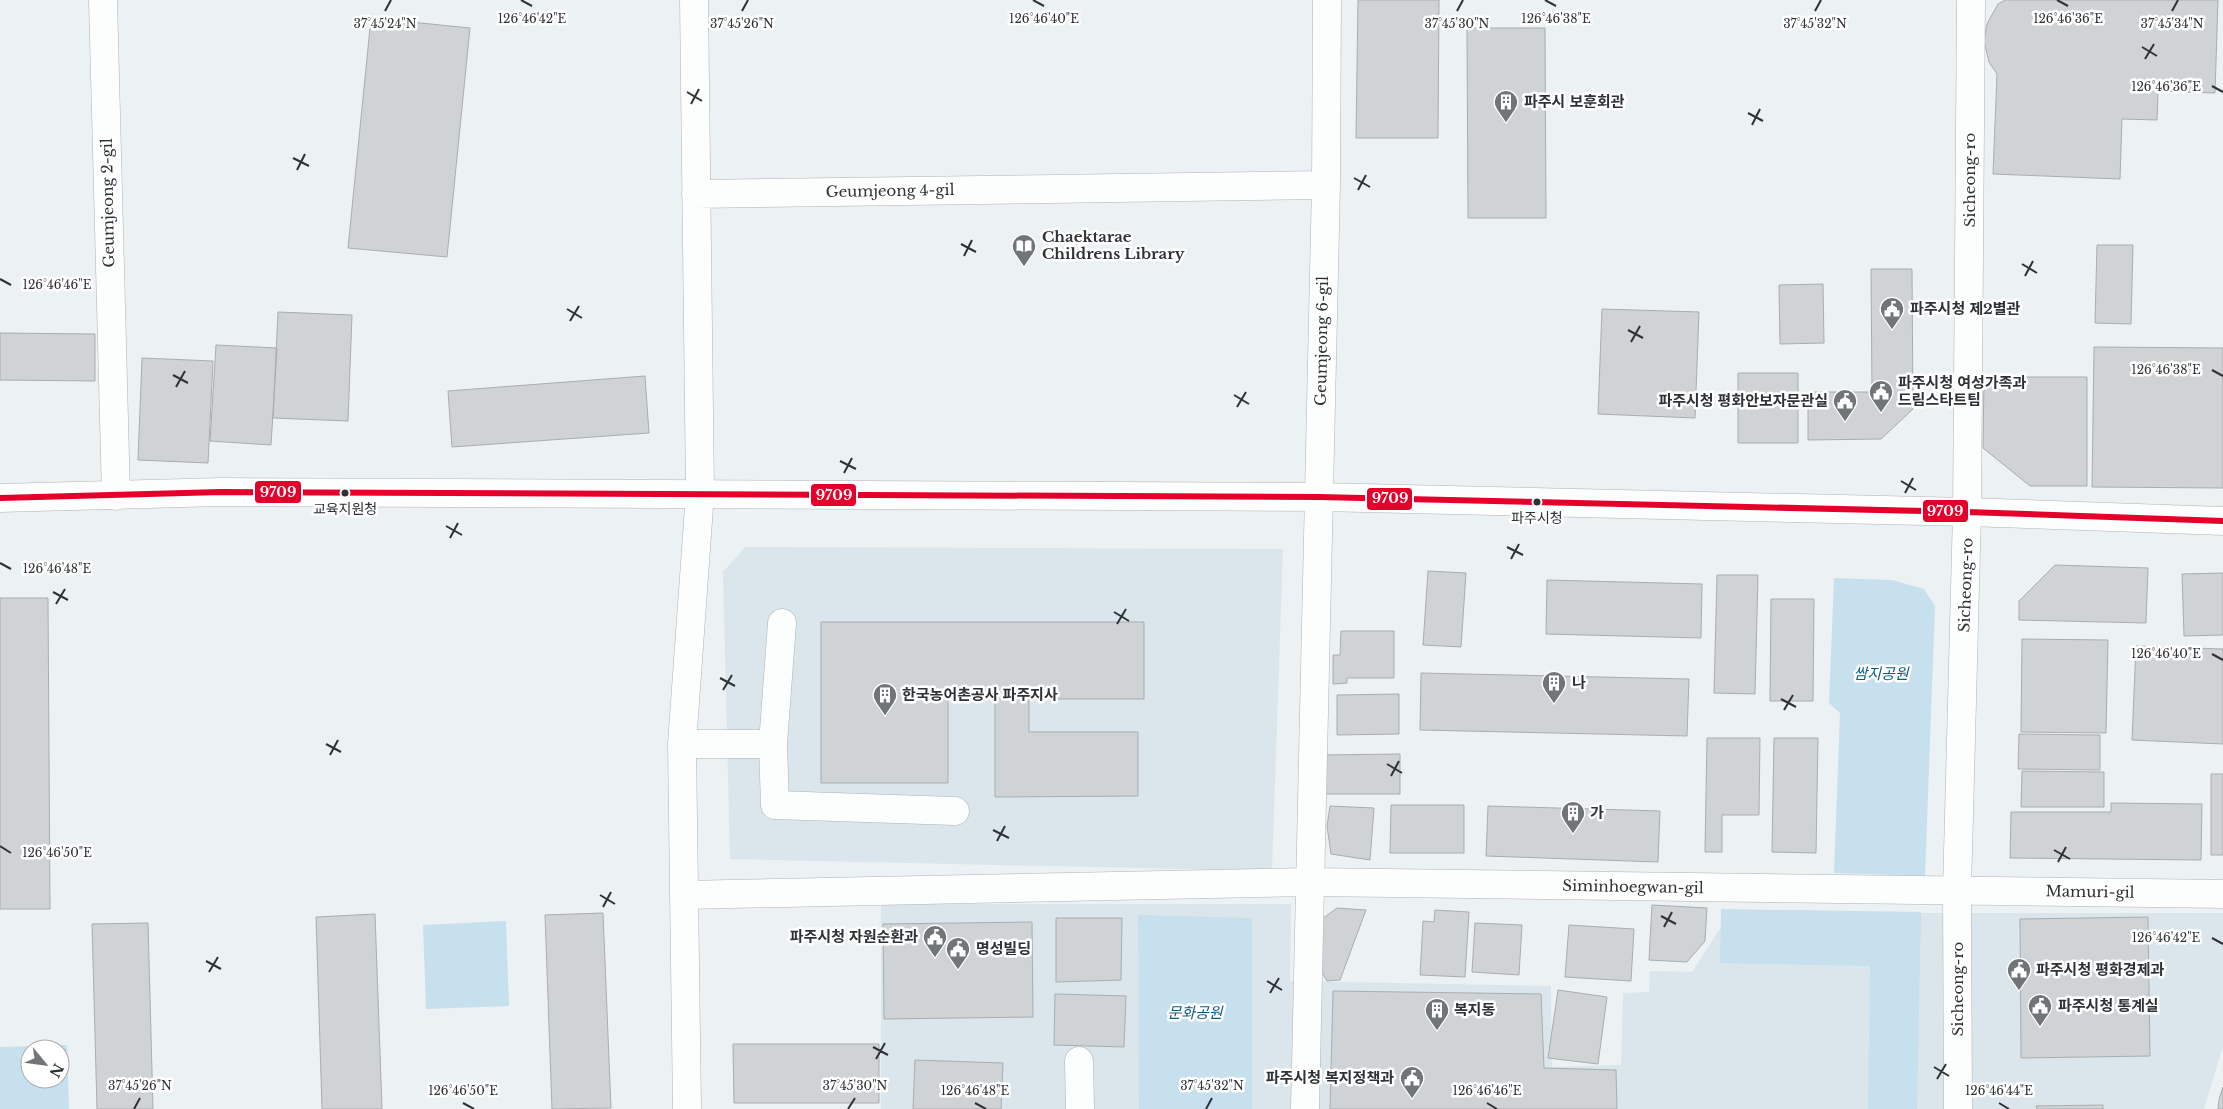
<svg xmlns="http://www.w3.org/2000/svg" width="2223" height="1109" font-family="'Libre Baskerville','Noto Sans KR',serif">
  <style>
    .built { fill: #dae6eb }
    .green { fill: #c7e0ed; fill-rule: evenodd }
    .building { fill: #cfd3d5; stroke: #a9adaf }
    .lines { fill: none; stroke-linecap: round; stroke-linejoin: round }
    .minor-casing { stroke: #afb3b5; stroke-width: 29 }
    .tertiary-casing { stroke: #afb3b5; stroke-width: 29 }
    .secondary-casing { stroke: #afb3b5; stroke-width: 29 }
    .minor { stroke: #fcfdfd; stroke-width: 28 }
    .tertiary { stroke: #fcfdfd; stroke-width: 28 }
    .secondary { stroke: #fcfdfd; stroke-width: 28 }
    .bus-1-casing { stroke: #fff; stroke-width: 10 }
    .bus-1 { stroke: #e4002b; stroke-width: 6 }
    .ticks { fill: none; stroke: #2e3234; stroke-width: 2 }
    .bus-dot { fill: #2e3234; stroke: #fff; stroke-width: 2 }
    .labels { text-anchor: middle; stroke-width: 5; stroke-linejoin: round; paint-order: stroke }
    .bus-label { font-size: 14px; fill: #2e3234; stroke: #fff }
    .poi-label { font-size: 15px; font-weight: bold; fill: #2e3234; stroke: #fff; text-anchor: start }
    .street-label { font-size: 15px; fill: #2e3234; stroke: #fff }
    .park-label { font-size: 15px; font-style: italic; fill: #0a5c7b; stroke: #fff }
    .ticks-label { font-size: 12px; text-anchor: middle; fill: #2e3234; stroke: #fff; stroke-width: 5; stroke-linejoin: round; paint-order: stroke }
    .line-badge { stroke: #fff; stroke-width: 2 }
    .badge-label { font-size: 14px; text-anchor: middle; font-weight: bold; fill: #fff }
  </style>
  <rect width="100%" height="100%" fill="#ecf1f4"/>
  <path class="built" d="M745,547l538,2 -11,322 -542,-12 -7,-287z
    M881,904h410l-1,77 261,5 1,81 69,-2 2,-72 26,-1 1,-21 42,1 38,-59h493v133l-19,63h-1323z"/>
  <path class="green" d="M1834,578l58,2 32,9 11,17 -10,270 -91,-3 6,-160 -11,-10z
    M1721,909l200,3 -4,197h-49l2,-143 -150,-3z
    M1138,915l114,3v191h-113z
    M506,921l3,85 -83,3 -3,-84z
    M67,1045l2,64h-69v-62zM30,1049h30v30h-30z"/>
  <path class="building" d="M1358,0h81l-1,138h-82z
    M2005,0h213l-3,93 -57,-2 -1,29 -35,-1 -2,60 -127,-5 4,-100 -8,-12 -5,-21 3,-17 11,-20z
    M371,18l99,10 -23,229 -99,-9z
    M1467,28h78l1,190h-78z
    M2097,245h36l-2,79 -36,-1z
    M1871,269h41l1,140 -32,30 -73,1v-48h64z
    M1823,284l1,59 -44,1 -1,-59z
    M1602,309l97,3 -4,106 -97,-4z
    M278,312l74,3 -4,106 -75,-3z
    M0,333l95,1v47l-95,-1z
    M216,345l61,3 -6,97 -61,-4z
    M2094,347l129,1v140l-131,-1z
    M142,358l71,3 -5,102 -70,-3z
    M1738,373h60v70h-60z
    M645,376l4,57 -197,14 -4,-56z
    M1984,377h103v109h-57l-47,-38z
    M2055,565l93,3 -2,55 -127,-3v-19z
    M1428,571l38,2 -5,74 -38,-2z
    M2223,573v62l-39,1 -2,-62z
    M1717,575h41l-3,119 -41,-1z
    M1547,580l155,4 -1,54 -155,-4z
    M0,598h48l2,311h-50z
    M1771,599h43l-1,102h-43z
    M821,622h323v77h-115v33h109v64l-143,1v-108h-47v94h-127z
    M1341,631h53v47h-47v5l-14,1v-29h7z
    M2022,639l86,1 -2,93 -85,-1z
    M2136,646l87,3v95l-91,-4z
    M1421,673l268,6 -2,57 -267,-6z
    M1399,694v40l-62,1v-40z
    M2019,734l81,1v35l-82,-1z
    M1707,738h53l-1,77h-37v37h-17z
    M1774,738h44l-2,115 -44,-1z
    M1400,754v40h-77v-39z
    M2022,771l82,1v35h-83z
    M2211,774h12v81h-12z
    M2111,803l91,1 -1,56 -191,-2 1,-46h100z
    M1391,805h73v48h-74z
    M1330,806l44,2 -4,52 -39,-6 -4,-28z
    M1488,806l172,5 -2,51 -172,-6z
    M1652,905l55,3 -2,33 -18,21 -38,-2z
    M1337,908l29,2 -26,70 -13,1 -12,-21 -1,-35z
    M1435,910l34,2 -4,65 -45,-2 3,-54 11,1z
    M603,913l8,195 -59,1 -7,-194z
    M375,914l7,195h-60l-6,-192z
    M2148,917l2,139 -129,2 -1,-139z
    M1056,918h66l-1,62 -65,2z
    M1032,922l1,95 -149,2 -1,-95z
    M148,923l5,186h-56l-5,-185z
    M1475,923l47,2 -3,50 -47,-3z
    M1569,925l65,4 -3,52 -66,-4z
    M1558,990l49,7 -9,67 -50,-6z
    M1333,991l208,3 3,74 72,2 1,39h-287z
    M1055,994l71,2 -2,51 -70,-2z
    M733,1044h146v59h-145z
    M915,1060l88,3 -2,46h-88z
    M2223,1087v22h-5l1,-10z
    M2103,1105v4h-66l-1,-3z"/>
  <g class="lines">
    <g class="minor-casing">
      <path id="minor" d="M103,0l13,496
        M696,194l630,-9
        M682,744h91l9,-121
        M773,744l2,61 180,6
        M684,895l625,-13 914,12
        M1079,1061l1,48
        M687,1109l-5,-365 18,-251 -6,-493
        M1305,1109l21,-924 1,-185"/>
    </g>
    <g class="tertiary-casing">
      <path id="tertiary" d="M1958,1109l-1,-218 10,-379 4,-512"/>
    </g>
    <g class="secondary-casing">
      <path id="secondary" d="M0,498l221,-6 1098,5 648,15 256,9"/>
    </g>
    <use href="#minor" class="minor"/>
    <use href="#tertiary" class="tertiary"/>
    <use href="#secondary" class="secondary"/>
    <g class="bus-1-casing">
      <path id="bus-1" d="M0,498l221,-6 1098,5 648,15 256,9"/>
    </g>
    <use href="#bus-1" class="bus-1"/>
  </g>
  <path class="ticks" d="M521,0l11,6M1033,0l11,6M1545,0l11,6M2057,0l11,6M385,11l6,-11M742,11l6,-11M1457,11l6,-11M1815,11l6,-11M2172,11l6,-11M2142,47l15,9M2145,59l9,-15M2212,86l11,6M687,92l15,9M691,104l8,-15M1748,113l15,8M1752,125l8,-16M293,158l16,8M297,170l8,-16M1354,178l16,9M1358,190l8,-15M961,244l15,8M964,256l8,-16M2022,264l15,9M2025,276l8,-15M0,279l11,6M567,309l15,9M570,321l9,-15M1628,330l15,8M1631,342l9,-16M2212,370l11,6M173,375l15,8M176,387l9,-16M1234,395l15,9M1237,407l9,-15M840,461l16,8M844,473l8,-15M1901,481l15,9M1905,493l8,-15M446,526l16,9M450,538l8,-15M1507,547l16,8M1511,559l8,-15M0,563l11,6M53,592l15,8M56,604l9,-15M1114,612l15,9M1117,624l9,-15M2212,654l11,6M720,678l15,8M723,690l9,-15M1781,699l15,8M1784,710l9,-15M326,744l15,8M330,755l8,-15M1387,764l15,9M1391,776l8,-15M993,830l16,8M997,841l8,-15M0,846l11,7M2054,850l16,9M2058,862l8,-15M600,895l15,9M603,907l8,-15M1661,916l15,8M1664,927l8,-15M2212,938l11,6M206,961l15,8M209,972l9,-15M1267,981l15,9M1270,993l9,-15M873,1047l15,8M876,1059l9,-16M1934,1067l15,9M1937,1079l9,-15M463,1103l11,6M975,1103l11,6M1487,1103l10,6M1999,1103l10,6M134,1109l6,-11M848,1109l7,-11M1206,1109l6,-11"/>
  <defs>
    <g id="building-pin" transform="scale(1.25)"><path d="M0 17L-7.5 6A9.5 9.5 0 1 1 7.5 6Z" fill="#707577" stroke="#fff"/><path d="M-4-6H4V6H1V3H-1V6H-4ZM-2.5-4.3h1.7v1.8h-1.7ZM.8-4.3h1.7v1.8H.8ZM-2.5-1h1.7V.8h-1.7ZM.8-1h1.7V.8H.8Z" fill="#fff"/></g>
    <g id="library-pin" transform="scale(1.25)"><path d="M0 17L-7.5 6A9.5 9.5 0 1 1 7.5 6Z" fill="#707577" stroke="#fff"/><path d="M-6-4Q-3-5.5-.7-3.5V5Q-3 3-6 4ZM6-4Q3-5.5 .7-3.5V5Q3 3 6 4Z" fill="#fff"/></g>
    <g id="civic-pin" transform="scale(1.25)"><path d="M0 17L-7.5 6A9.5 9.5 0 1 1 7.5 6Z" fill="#707577" stroke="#fff"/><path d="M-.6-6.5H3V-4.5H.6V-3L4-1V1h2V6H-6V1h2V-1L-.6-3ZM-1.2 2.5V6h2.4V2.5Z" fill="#fff"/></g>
  </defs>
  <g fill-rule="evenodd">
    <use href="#building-pin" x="1506" y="102"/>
    <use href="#library-pin" x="1024" y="246"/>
    <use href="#civic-pin" x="1892" y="309"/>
    <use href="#civic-pin" x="1881" y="392"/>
    <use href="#civic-pin" x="1845" y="401"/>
    <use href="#building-pin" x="1554" y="683"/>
    <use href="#building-pin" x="885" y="695"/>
    <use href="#building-pin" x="1573" y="813"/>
    <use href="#civic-pin" x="935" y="937"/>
    <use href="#civic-pin" x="958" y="949"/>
    <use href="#civic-pin" x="2019" y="970"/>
    <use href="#civic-pin" x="2040" y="1006"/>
    <use href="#building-pin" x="1437" y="1010"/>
    <use href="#civic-pin" x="1412" y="1078"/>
  </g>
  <g class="bus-dot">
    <circle cx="345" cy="493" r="4.5"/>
    <circle cx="1537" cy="502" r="4.5"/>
  </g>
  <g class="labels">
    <g class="bus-label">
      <text x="345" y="514">교육지원청</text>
      <text x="1537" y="523">파주시청</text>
    </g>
    <g class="poi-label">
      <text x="1524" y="107">파주시 보훈회관</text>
      <text x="1042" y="242">Chaektarae<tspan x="1042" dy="17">Childrens Library</tspan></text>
      <text x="1910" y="314">파주시청 제2별관</text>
      <text x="1898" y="388">파주시청 여성가족과<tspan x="1898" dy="17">드림스타트팀</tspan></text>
      <text x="1828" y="406" text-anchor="end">파주시청 평화안보자문관실</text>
      <text x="1572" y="688">나</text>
      <text x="902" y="700">한국농어촌공사 파주지사</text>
      <text x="1590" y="818">가</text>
      <text x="918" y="942" text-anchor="end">파주시청 자원순환과</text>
      <text x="976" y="954">명성빌딩</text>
      <text x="2036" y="975">파주시청 평화경제과</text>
      <text x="2058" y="1011">파주시청 통계실</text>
      <text x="1454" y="1015">복지동</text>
      <text x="1394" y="1083" text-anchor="end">파주시청 복지정책과</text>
    </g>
    <g class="street-label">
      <text transform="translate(1970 180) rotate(-90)" y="5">Sicheong-ro</text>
      <text transform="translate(890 191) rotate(-1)" y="5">Geumjeong 4-gil</text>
      <text transform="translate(108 203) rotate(-91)" y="5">Geumjeong 2-gil</text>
      <text transform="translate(1322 341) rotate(-89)" y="5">Geumjeong 6-gil</text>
      <text transform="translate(1966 585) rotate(-88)" y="5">Sicheong-ro</text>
      <text transform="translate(1633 887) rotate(1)" y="5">Siminhoegwan-gil</text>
      <text transform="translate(2090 892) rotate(1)" y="5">Mamuri-gil</text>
      <text transform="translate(1958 989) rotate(-90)" y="5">Sicheong-ro</text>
    </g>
    <g class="park-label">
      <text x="1881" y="679">쌈지공원</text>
      <text x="1195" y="1018">문화공원</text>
    </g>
  </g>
  <g class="ticks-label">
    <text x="532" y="23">126°46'42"E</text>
    <text x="1044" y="23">126°46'40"E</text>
    <text x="1556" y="23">126°46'38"E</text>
    <text x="2068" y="23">126°46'36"E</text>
    <text x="385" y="28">37°45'24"N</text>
    <text x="742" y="28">37°45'26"N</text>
    <text x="1457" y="28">37°45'30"N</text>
    <text x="1815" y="28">37°45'32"N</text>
    <text x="2172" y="28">37°45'34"N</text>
    <text x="2166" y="91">126°46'36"E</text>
    <text x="57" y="289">126°46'46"E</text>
    <text x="2166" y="374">126°46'38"E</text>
    <text x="57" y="573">126°46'48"E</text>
    <text x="2166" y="658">126°46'40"E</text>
    <text x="57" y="857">126°46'50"E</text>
    <text x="2166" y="942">126°46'42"E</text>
    <text x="140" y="1090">37°45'26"N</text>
    <text x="855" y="1090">37°45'30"N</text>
    <text x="1212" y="1090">37°45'32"N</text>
    <text x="463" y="1095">126°46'50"E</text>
    <text x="975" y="1095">126°46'48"E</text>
    <text x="1487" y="1095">126°46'46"E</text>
    <text x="1999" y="1095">126°46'44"E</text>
  </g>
  <g class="line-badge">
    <rect x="254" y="480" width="48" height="24" rx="5" fill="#e4002b"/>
    <rect x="810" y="483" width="47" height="24" rx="5" fill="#e4002b"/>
    <rect x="1366" y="487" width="47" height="24" rx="5" fill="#e4002b"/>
    <rect x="1922" y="499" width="47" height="24" rx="5" fill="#e4002b"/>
  </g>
  <g class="badge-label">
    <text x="278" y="497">9709</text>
    <text x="834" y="500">9709</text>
    <text x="1390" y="503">9709</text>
    <text x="1945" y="516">9709</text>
  </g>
  <g transform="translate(45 1064) rotate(119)"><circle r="24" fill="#ffffff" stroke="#abadae"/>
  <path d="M0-4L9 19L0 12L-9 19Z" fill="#707577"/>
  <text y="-8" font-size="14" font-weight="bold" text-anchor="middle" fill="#2e3234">N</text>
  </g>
</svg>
